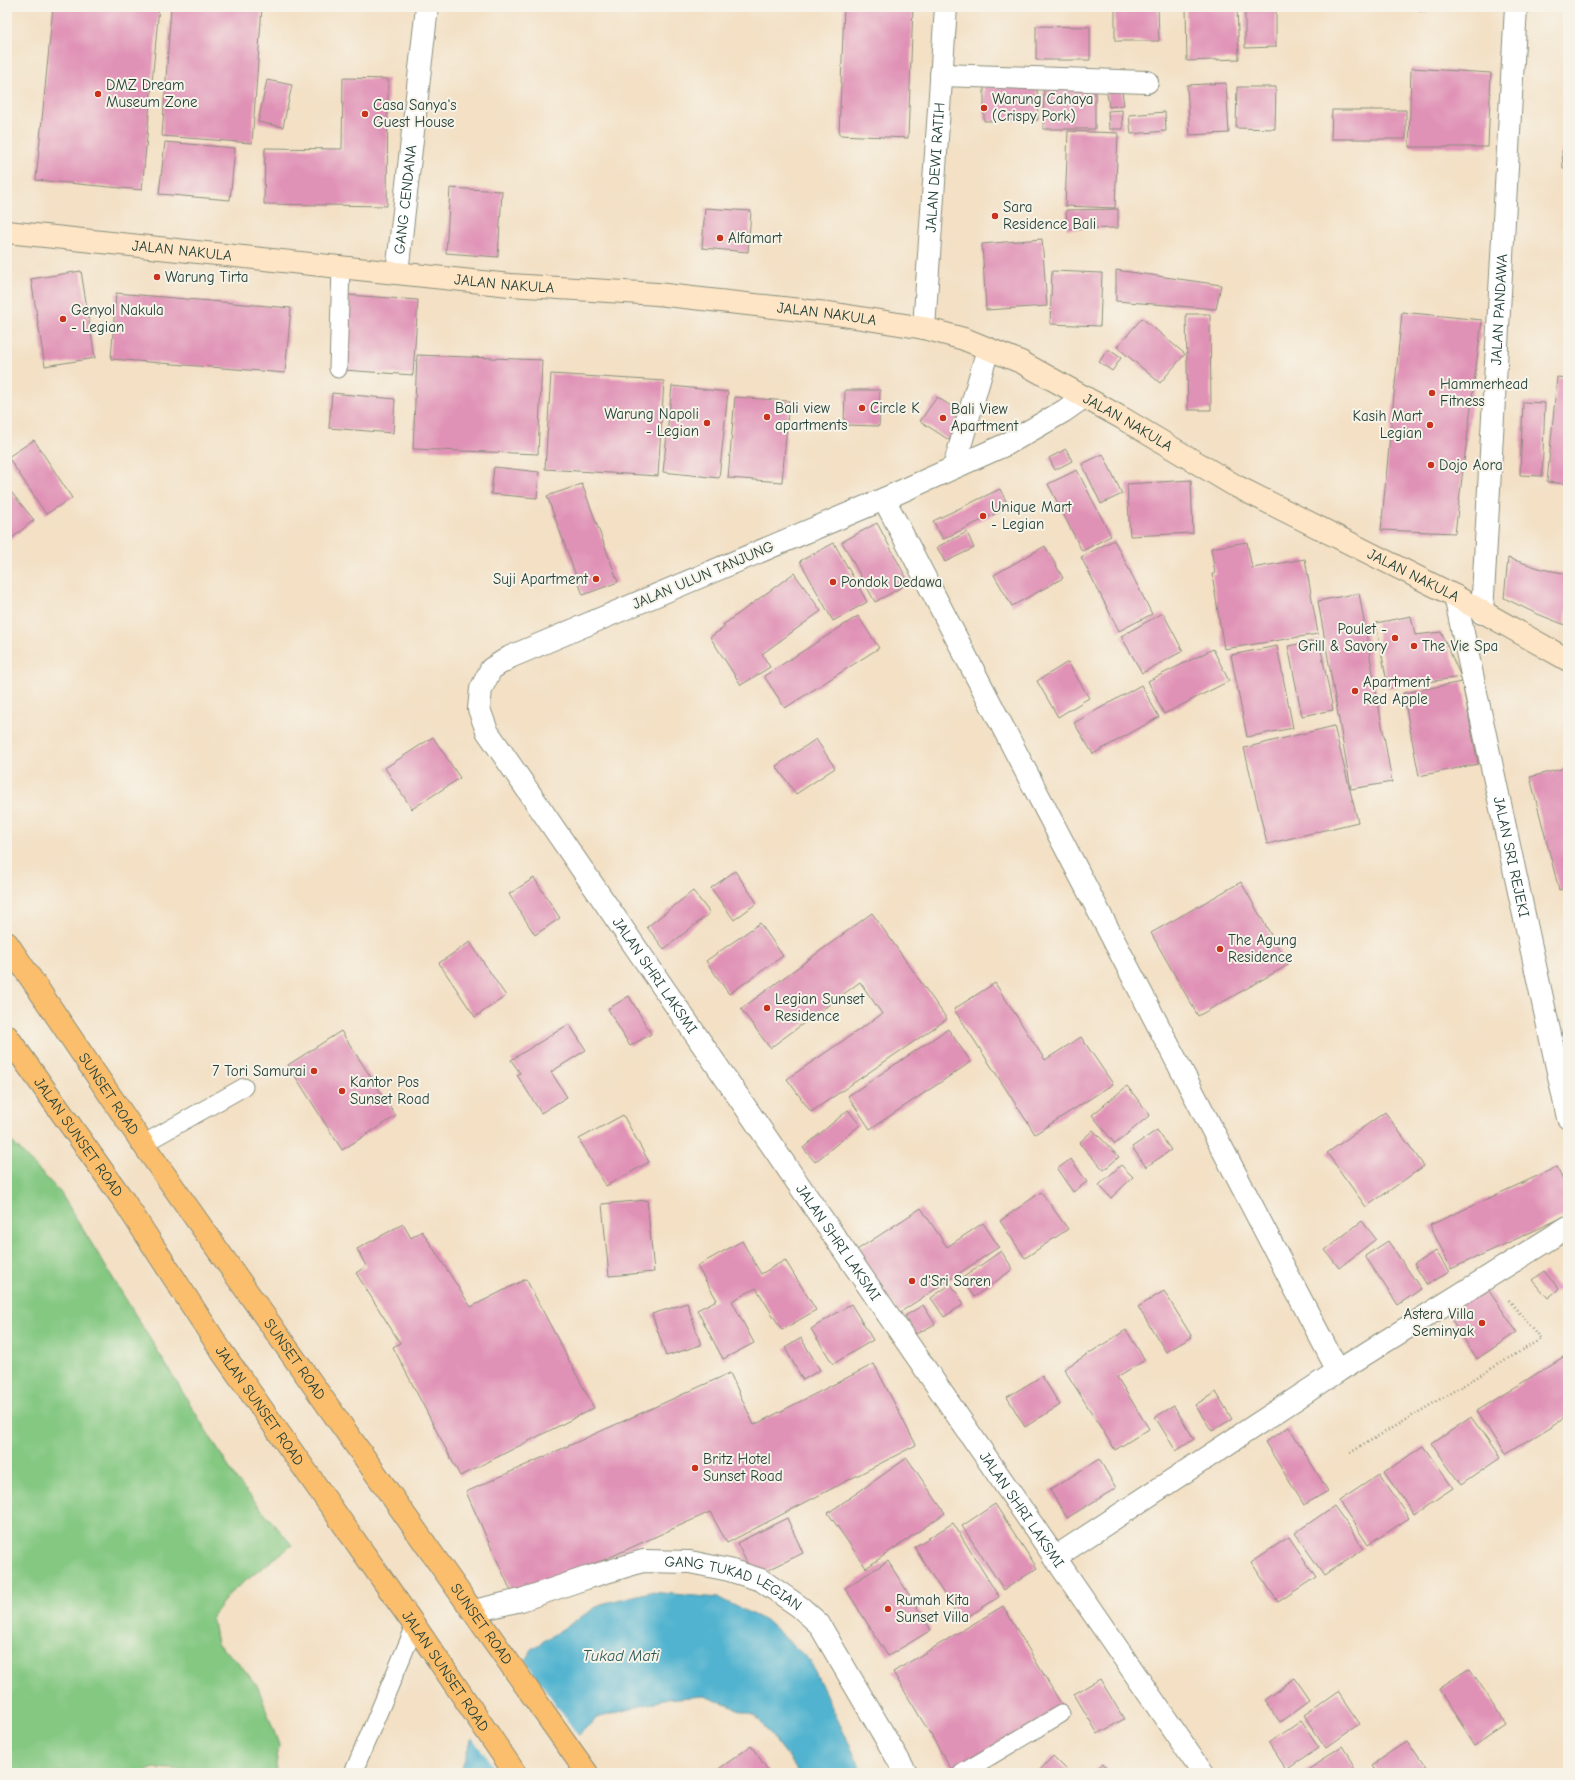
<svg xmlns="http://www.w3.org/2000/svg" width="1575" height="1780" font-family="'Comic Neue',sans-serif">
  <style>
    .green { fill: #84c882; stroke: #52825b }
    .water { fill: #51b3cf; stroke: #387882 }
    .pier { fill: #f3e0c5 }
    .building { fill: #e092b6 }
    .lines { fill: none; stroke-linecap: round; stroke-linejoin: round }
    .lane-casing { stroke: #898e7c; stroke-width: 19 }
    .street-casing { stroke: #898e7c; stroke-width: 24 }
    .secondary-casing { stroke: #898e7c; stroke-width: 24 }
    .highway-casing { stroke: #898e7c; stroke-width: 24 }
    .path { stroke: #898e7c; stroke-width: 2.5; stroke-dasharray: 1 3; stroke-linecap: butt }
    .lane { stroke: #fff; stroke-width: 17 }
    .street { stroke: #fff; stroke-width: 22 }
    .secondary { stroke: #fde5c5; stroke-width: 22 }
    .highway { stroke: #fabe6d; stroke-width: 22 }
    .poi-dot { fill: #c8321e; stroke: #f7f3e8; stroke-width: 1.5 }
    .labels { text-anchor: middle; stroke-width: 4; stroke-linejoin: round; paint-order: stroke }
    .poi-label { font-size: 15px; fill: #1f3d34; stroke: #f7f3e8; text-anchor: start }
    .street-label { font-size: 15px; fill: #1f3d34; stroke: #f7f3e8 }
    .water-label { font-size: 16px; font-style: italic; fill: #2c5a5b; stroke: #f7f3e8 }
  </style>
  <rect width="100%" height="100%" fill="#f7f3e8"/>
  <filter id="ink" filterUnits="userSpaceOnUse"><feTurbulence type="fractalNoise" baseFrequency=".025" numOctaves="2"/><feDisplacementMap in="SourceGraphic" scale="8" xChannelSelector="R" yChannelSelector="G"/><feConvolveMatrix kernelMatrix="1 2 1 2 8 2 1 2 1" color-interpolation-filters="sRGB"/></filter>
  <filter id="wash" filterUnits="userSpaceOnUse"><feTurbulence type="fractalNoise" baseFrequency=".012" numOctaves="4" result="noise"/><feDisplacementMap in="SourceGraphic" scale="16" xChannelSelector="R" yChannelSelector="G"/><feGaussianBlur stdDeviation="0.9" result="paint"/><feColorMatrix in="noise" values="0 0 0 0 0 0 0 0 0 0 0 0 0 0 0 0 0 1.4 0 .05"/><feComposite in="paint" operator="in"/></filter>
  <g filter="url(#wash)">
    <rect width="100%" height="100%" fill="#f3e0c5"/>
    <path class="green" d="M7,1140l5,2 48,50 176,287 56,66 -62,48 -18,23 5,28 22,19 19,24 21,58 -4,28h-90l-3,-3 -27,-2 -14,5h-134z"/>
    <path class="water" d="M650,1592l69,6 49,24 42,39 53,112h-63l-44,-57 -52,-20 -37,3 -70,19 -61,55h-76l11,-33 62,-92 68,-44z"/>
    <path class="pier" d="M523,1658l56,79 -40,36h-41l-27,-37z"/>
    <g id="blocks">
      <path class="building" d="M53,7h106l-17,183 -106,-10z
        M171,7h91l-10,136 -90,-7z
        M844,7h69l-5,131 -69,-3z
        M1115,7h43l1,34h-44z
        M1186,7h51l2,52 -52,2z
        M1418,7h32v4h-32z
        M1276,9v38l-31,1v-38z
        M1036,26l54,1v33h-54z
        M1411,68l80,5 -3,74h-79z
        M343,78l45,1 -1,127 -123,-2 1,-56 77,1z
        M267,80l25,5 -9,42 -25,-5z
        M1226,83l3,50 -39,2 -3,-50z
        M1044,84h51v45h-52z
        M1121,84l3,21 -15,2 -3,-21z
        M984,85h53l1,35 -54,1z
        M1237,87h39l-1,42 -39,-1z
        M1122,110l1,19h-14l-1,-18z
        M1332,110h74v29h-75z
        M1165,112l1,19 -35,3 -2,-19z
        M1068,131l50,2 -3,75 -50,-2z
        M165,142l70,6 -5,52 -71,-6z
        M1568,150v18h-5l-1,-17z
        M450,188l52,3 -4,66 -52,-4z
        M705,208l46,3 -3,41 -46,-4z
        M1118,209v19l-51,1 -1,-19z
        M1042,239l5,67 -61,4 -4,-66z
        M1116,270l105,15 -5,24 -100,-8z
        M81,271l14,87 -50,8 -14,-87z
        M1052,271l50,2 -2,53 -50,-2z
        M116,293l175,15 -6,65 -174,-14z
        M348,295l70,5 -5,75 -70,-5z
        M1402,312l80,8 -27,213 -74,-3z
        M1186,314h24l1,96h-23z
        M1142,318l43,36 -25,29 -43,-36z
        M1108,349l13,9 -9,13 -13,-9z
        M417,355l125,5 -4,94 -125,-5z
        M551,374l113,7 -6,95 -113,-7z
        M1557,377l11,1v106l-21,-2z
        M672,386l56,6 -9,86 -56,-6z
        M845,390h35l-1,36 -35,-1z
        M332,393l63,6 -2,34 -64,-5z
        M735,397l54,4 -7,81 -54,-4z
        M937,397l28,18 -16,25 -29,-19z
        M1523,402l22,1 -3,73 -22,-1z
        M34,440l38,58 -26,16 -38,-57z
        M1066,449l6,12 -17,9 -6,-12z
        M1103,454l19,40 -21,10 -19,-40z
        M494,467l45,5 -2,26 -46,-4z
        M1077,470l34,66 -29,15 -34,-67z
        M1191,480l2,53 -63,3 -3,-52z
        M582,484l36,98 -35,13 -36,-99z
        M7,487l27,33 -23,19 -4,-5z
        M1000,489l9,18 -66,32 -10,-18z
        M877,523l32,60 -34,19 -33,-60z
        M967,532l7,16 -29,14 -8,-15z
        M1114,540l38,74 -33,17 -38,-74z
        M1247,542l5,26 53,-9 13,75 -94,15 -12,-75h3l-4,-26z
        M834,543l33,59 -34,19 -33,-60z
        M1045,546l18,32 -51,28 -18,-31z
        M1508,558l34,11 26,5v30l-3,21 -30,-12 -31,-15z
        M794,573l27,38 -59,43 8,13 -29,18 -31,-48 15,-10 -2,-2z
        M1359,593l33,189 -41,7 -33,-188z
        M1163,613l20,38 -41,22 -21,-37z
        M858,616l21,32 -94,60 -21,-32z
        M1411,616l4,19 26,-3 20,45 -73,11 -12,-65z
        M1319,640l14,70 -31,6 -14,-70z
        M1277,646l16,82 -46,9 -16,-82z
        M1213,649l16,32 -65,33 -16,-33z
        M1068,662l21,36 -31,19 -21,-36z
        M1462,682l16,82 -59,12 -16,-83z
        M1141,685l18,32 -66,37 -19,-31z
        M1334,726l24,96 -91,22 -23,-96z
        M433,737l27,41 -48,31 -27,-41z
        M816,739l19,29 -39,26 -20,-28z
        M1565,768l3,10v110l-9,2 -29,-113z
        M735,871l22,32 -23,17 -23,-32z
        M534,878l26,40 -25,17 -26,-41z
        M1241,882l47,83 -90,51 -47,-83z
        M693,891l17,22 -46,36 -17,-22z
        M872,913l75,106 -136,93 -24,-33 95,-65 -22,-32 -90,66 -29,-39z
        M760,923l23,33 -54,38 -23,-33z
        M470,942l36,54 -31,21 -36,-54z
        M995,983l50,77 36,-23 32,47 -78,50 -81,-125z
        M629,996l22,38 -21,12 -22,-37z
        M569,1024l17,26 -35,22 16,25 -26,16 -24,-38 3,-2 -9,-13z
        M948,1029l23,33 -101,67 -22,-33z
        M341,1031l55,85 -54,34 -54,-85z
        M1127,1086l23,29 -35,29 -23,-29z
        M848,1110l12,15 -45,37 -12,-14z
        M1385,1112l39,54 -58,41 -39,-54z
        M623,1115l26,47 -43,24 -27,-47z
        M1093,1130l26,27 -15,13 -25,-27z
        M1157,1130l14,20 -25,17 -14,-20z
        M1071,1159l16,23 -14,10 -16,-23z
        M1121,1165l12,12 -22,21 -12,-13z
        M1557,1167l11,25v23l-117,54 -21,-44z
        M1041,1192l27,37 -43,29 -25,-37z
        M647,1200l7,72 -45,4 -7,-72z
        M921,1208l26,39 36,-24 16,24 -100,66 -42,-63z
        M1362,1221l14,18 -37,29 -14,-18z
        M403,1224l8,14 11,-7 49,76 55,-28 68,129 -134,68 -67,-129 7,-4 -44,-70 10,-7 -9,-17z
        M742,1241l19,33 24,-14 31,50 -34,20 -26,-42 -24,13 22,42 -31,16 -26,-49 20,-10 -20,-34z
        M1388,1241l33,48 -23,16 -33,-49z
        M1001,1251l12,18 -39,28 -13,-18z
        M1436,1251l13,21 -22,13 -13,-21z
        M1544,1271l15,18 -11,9 -15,-18z
        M951,1284l13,20 -20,13 -13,-19z
        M1487,1288l30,44 -40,27 -29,-45z
        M1164,1291l28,46 -26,15 -28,-45z
        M687,1303l14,42 -35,11 -14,-42z
        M851,1304l22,36 -40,24 -22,-35z
        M923,1305l12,19 -19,10 -11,-18z
        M1126,1330l19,30 -28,17 32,52 -34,21 -51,-81z
        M801,1338l19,32 -17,10 -18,-32z
        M1568,1354v62l-63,39 -28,-44z
        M874,1364l42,81 -189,98 -17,-31 -195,88 -49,-108 264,-119 24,52z
        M1042,1376l18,29 -35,22 -18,-30z
        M1216,1392l16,27 -20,12 -17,-26z
        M1174,1406l20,33 -18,12 -21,-34z
        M1471,1417l29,41 -39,27 -29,-41z
        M1289,1427l39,64 -24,14 -39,-63z
        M1423,1446l30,42 -39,26 -29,-42z
        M907,1458l38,55 -79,55 -38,-55z
        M1099,1459l17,29 -49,30 -17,-28z
        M1380,1474l29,44 -41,27 -29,-44z
        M995,1504l42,64 -33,22 -42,-64z
        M1334,1506l30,42 -40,27 -29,-42z
        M787,1518l16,35 -49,24 -17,-34z
        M953,1523l46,74 -38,24 -47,-74z
        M1289,1537l27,40 -38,25 -27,-40z
        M888,1561l43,69 -43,26 -43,-68z
        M1003,1606l60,101 -110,65 -60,-100z
        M1470,1669l36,54 -31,21 -36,-55z
        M1295,1678l15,22 -30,22 -16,-22z
        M1100,1679l24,40 -26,15 -24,-40z
        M1338,1692l22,32 -34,24 -22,-32z
        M1301,1721l18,26 -33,22 -17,-26z
        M1407,1742l21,31h-49l-6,-9z
        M751,1746l19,27h-57z
        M1341,1748l16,25h-56z
        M1053,1756l17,17h-33z
        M1103,1764l7,9h-19z"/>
    </g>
  </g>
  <g filter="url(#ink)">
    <use href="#blocks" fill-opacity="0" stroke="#898e7c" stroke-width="1"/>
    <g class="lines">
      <g class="lane-casing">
        <path id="lane" d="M338,369l3,-102
          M143,1144l101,-57
          M353,1773l62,-147
          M962,1773l99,-59"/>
      </g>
      <g class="street-casing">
        <g id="street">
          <path d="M941,75l206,7"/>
          <path id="s1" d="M397,273l30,-266"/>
          <path id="s2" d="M924,328l22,-321"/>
          <path id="s3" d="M1084,397l-20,14 -57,33 -123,55 -374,158 -19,12 -10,20 -2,20 8,22 716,1042"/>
          <path d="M954,467l34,-118"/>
          <path d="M884,499l454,872"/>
          <path id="s4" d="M1455,596l113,522"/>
          <path id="s5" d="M1482,613l34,-606"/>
          <path d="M1054,1558l284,-187 230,-144"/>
          <path id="s6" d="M474,1611l47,-11 65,-22 57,-17 47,1 39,8 32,10 39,27 19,17 87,149"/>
        </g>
      </g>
      <g class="secondary-casing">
        <g id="secondary">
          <path id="s7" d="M7,232l503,53 147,9 179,20 88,14 40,11 57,23 101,56 112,67 221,111 113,64"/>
        </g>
      </g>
      <g class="highway-casing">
        <g id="highway">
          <path id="s8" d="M7,943l136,201 444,629"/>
          <path id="s9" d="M7,1036l117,165 98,151 193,274 100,147"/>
        </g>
      </g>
      <path class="path" d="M1350,1453l191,-114 -34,-41"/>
      <use href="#lane" class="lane"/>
      <use href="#street" class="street"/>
      <use href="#secondary" class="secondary"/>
      <use href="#highway" class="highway"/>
    </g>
  </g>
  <g class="poi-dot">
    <circle cx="98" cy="94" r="4"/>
    <circle cx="984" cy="108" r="4"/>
    <circle cx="365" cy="114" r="4"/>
    <circle cx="995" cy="216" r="4"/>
    <circle cx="720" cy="238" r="4"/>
    <circle cx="157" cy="277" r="4"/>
    <circle cx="63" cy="319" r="4"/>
    <circle cx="1432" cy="393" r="4"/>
    <circle cx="862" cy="408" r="4"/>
    <circle cx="767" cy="417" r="4"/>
    <circle cx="943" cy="418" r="4"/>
    <circle cx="707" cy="423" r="4"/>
    <circle cx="1430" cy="425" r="4"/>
    <circle cx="1431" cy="465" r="4"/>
    <circle cx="983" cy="516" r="4"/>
    <circle cx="596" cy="579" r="4"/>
    <circle cx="833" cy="582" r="4"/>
    <circle cx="1395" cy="638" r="4"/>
    <circle cx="1414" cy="646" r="4"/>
    <circle cx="1355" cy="691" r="4"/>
    <circle cx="1220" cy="949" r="4"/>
    <circle cx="767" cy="1008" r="4"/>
    <circle cx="314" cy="1071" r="4"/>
    <circle cx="342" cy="1091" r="4"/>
    <circle cx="912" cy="1281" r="4"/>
    <circle cx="1482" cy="1323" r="4"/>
    <circle cx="695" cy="1468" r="4"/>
    <circle cx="888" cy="1609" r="4"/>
  </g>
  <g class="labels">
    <g class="poi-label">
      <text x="106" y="90">DMZ Dream<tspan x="106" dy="17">Museum Zone</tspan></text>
      <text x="992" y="104">Warung Cahaya<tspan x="992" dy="17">(Crispy Pork)</tspan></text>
      <text x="373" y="110">Casa Sanya's<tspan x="373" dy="17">Guest House</tspan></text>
      <text x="1003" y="212">Sara<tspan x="1003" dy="17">Residence Bali</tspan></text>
      <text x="728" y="243">Alfamart</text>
      <text x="165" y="282">Warung Tirta</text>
      <text x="71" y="315">Genyol Nakula<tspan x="71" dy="17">- Legian</tspan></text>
      <text x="1440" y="389">Hammerhead<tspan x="1440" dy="17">Fitness</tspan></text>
      <text x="775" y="413">Bali view<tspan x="775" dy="17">apartments</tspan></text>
      <text x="870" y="413">Circle K</text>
      <text x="951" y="414">Bali View<tspan x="951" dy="17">Apartment</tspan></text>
      <text x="699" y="419" text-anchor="end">Warung Napoli<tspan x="699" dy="17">- Legian</tspan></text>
      <text x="1422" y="421" text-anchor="end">Kasih Mart<tspan x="1422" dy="17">Legian</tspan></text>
      <text x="1439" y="470">Dojo Aora</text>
      <text x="991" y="512">Unique Mart<tspan x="991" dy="17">- Legian</tspan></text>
      <text x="588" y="584" text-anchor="end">Suji Apartment</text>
      <text x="841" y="587">Pondok Dedawa</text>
      <text x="1387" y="634" text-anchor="end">Poulet -<tspan x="1387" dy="17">Grill &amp; Savory</tspan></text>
      <text x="1422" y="651">The Vie Spa</text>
      <text x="1363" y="687">Apartment<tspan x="1363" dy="17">Red Apple</tspan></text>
      <text x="1228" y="945">The Agung<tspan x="1228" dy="17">Residence</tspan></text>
      <text x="775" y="1004">Legian Sunset<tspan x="775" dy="17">Residence</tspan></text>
      <text x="306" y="1076" text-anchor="end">7 Tori Samurai</text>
      <text x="350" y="1087">Kantor Pos<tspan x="350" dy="17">Sunset Road</tspan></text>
      <text x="920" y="1286">d'Sri Saren</text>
      <text x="1474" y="1319" text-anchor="end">Astera Villa<tspan x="1474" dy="17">Seminyak</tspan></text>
      <text x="703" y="1464">Britz Hotel<tspan x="703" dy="17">Sunset Road</tspan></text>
      <text x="896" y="1605">Rumah Kita<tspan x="896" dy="17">Sunset Villa</tspan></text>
    </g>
    <g class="street-label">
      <text dy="5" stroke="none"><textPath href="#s2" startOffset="161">JALAN DEWI RATIH</textPath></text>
      <text dy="5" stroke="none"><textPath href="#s1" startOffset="74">GANG CENDANA</textPath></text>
      <text dy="5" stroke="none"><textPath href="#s7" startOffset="176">JALAN NAKULA</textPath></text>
      <text dy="5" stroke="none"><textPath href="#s7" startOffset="500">JALAN NAKULA</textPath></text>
      <text dy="5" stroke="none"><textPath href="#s5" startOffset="304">JALAN PANDAWA</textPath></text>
      <text dy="5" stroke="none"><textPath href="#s7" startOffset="824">JALAN NAKULA</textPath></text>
      <text dy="5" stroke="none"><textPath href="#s7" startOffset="1148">JALAN NAKULA</textPath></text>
      <text transform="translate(703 575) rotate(-23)" y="5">JALAN ULUN TANJUNG</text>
      <text dy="5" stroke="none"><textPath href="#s7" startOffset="1472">JALAN NAKULA</textPath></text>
      <text dy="5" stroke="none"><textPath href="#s4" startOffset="267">JALAN SRI REJEKI</textPath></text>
      <text dy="5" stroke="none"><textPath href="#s3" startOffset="1016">JALAN SHRI LAKSMI</textPath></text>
      <text dy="5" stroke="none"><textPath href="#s8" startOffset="182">SUNSET ROAD</textPath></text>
      <text dy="5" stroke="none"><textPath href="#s9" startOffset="124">JALAN SUNSET ROAD</textPath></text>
      <text dy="5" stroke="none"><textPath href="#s3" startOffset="1340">JALAN SHRI LAKSMI</textPath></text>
      <text dy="5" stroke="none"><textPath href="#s8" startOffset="506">SUNSET ROAD</textPath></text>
      <text dy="5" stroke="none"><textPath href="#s9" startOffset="448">JALAN SUNSET ROAD</textPath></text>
      <text dy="5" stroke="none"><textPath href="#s3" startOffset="1664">JALAN SHRI LAKSMI</textPath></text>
      <text dy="5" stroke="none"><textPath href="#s6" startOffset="271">GANG TUKAD LEGIAN</textPath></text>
      <text dy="5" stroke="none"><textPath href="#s8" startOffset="830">SUNSET ROAD</textPath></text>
      <text dy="5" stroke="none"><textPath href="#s9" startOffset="772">JALAN SUNSET ROAD</textPath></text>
    </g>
    <g class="water-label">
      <text x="621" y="1661">Tukad Mati</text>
    </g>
  </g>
  <rect width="1575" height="1780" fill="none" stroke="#f7f3e8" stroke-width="24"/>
</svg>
